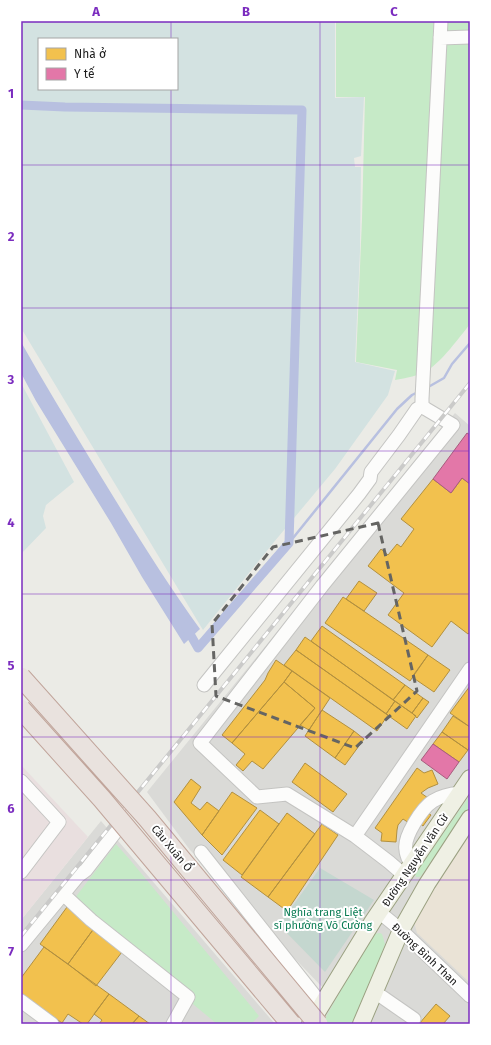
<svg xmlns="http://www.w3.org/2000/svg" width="491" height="1045" font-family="'Fira Sans',sans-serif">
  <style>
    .residential { fill: #dadad7 }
    .commercial { fill: #eae3d6 }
    .industrial { fill: #e9dfdf }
    .grass { fill: #c6eac7 }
    .wetland { fill: #d3e2e1; fill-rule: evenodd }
    .cemetery { fill: #c4d7cf }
    .water { fill: #b8c0e0 }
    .homes { fill: #f2c14e; stroke: #b2903f }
    .health { fill: #e377a8; stroke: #a85c7e }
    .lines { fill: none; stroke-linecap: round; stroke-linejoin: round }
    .stream { stroke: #b8c0e0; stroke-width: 2.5 }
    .canal { stroke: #b8c0e0; stroke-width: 9 }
    .minor-casing { stroke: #c4c4c2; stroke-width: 15 }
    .major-casing { stroke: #9ba182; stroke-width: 18 }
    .minor { stroke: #fcfcfb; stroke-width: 13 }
    .major { stroke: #eff0e4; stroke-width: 16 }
    .rail-casing { stroke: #cacac9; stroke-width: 4 }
    .rail { stroke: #fff; stroke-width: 2.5; stroke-dasharray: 8; stroke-linecap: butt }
    .highway-bridge-casing { stroke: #c1a59b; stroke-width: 21; stroke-linecap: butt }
    .highway-bridge { stroke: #e9e2de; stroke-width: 19 }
    .marked { fill: none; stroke: #656563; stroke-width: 3; stroke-dasharray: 8 5; stroke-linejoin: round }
    .grid { fill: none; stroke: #7b2cbf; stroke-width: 1; stroke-opacity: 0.55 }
    .labels { text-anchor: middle; stroke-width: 4; stroke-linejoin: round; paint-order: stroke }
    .street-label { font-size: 11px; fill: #1d1d1d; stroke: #fff }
    .park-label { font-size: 11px; fill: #0a7c54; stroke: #fff }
    .neatline { fill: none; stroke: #7b2cbf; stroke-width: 1.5 }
    .grid-label { font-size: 13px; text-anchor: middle; font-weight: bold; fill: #7b2cbf }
  </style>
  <rect width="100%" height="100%" fill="#ebebe6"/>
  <path class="residential" d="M455,413l15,13v598h-166l21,-34 -135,-140 -43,-58z
    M101,821l174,203h-254v-104z"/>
  <path class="commercial" d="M470,833v150l-53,-50 -3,-11v-4z"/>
  <path class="industrial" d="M21,765l67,72 -67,83z"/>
  <path class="grass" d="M336,21h134v303c-11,14 -28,37 -42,46 -9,6 -22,8 -33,10l2,-10 -41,-8 6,-143 3,-122h-29z
    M470,795v11l-49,70 -2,1h-3l-1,-3z
    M116,844l15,17 128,155 -8,8h-34l-146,-121z
    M380,933l2,1 3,10 -5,15 -28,65h-30l49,-87 2,-3z"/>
  <path class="wetland" d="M21,21h314v77l29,-1 -3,59 -7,2 1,9h6l-1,84 -5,111 40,9 -7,24 -53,74 -61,73 -71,88 -182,-302zM39,39h138v50h-138z
    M21,383l53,99 -28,23 -3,11 3,12 -25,26z"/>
  <path class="cemetery" d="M320,868l54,32 -49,72 -46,-47z"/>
  <path class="water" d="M21,342c23,41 47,80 71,120 35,57 69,113 108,167l-16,15 -42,-67 -31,-54 -75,-122 -15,-28z"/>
  <path class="homes" d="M462,478l8,6v148l-2,2 -17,-13 -19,26 -44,-32 16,-22 -36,-27 13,-17 7,6 9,-11 4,3 13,-18 -13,-10 32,-40 18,14z
    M359,581l18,12 -13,18 -18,-12z
    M343,597l85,58 -18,26 -85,-58z
    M322,626l83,59 -12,15 -82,-59z
    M305,637l90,64 -9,13 -90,-64z
    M296,650l92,65 -11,16 -93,-66z
    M428,655l22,15 -16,22 -22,-15z
    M276,660l16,11 -8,11 -52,61 -10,-8 43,-55 3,-7z
    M292,671l38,27 -21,32 -9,-5 15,-17 -31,-26z
    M284,682l31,26 -52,61 -11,-8 -9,10 -7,-6 9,-11 -13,-11z
    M405,685l18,13 -11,15 -19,-13z
    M470,686v41l-20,-14z
    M423,698l6,4 -12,16 -5,-5z
    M395,701l21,15 -9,13 -21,-15z
    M322,710l32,21 -19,27 -30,-22z
    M453,716l17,11v19l-2,4 -26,-18z
    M354,731l10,8 -19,26 -10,-7z
    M442,732l26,18 -9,12 -26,-18z
    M305,763l42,31 -14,18 -41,-30z
    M417,768l7,5 8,-3 6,14 -10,4 -7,5 7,5 -7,10 10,7 -8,11 -11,-8 -3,5 -6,-4 -5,6 -1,5 -1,12 -15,-1 1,-8 -7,-5z
    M191,779l10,8 -10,16 9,7 7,-8 12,9 -17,24 -28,-33z
    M232,792l25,16 -35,47 -20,-20z
    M260,810l19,14 -37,51 -19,-15z
    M287,813l28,21 -47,63 -27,-20z
    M322,824l16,11 -51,76 -19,-14z
    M67,907l28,20 -27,37 -28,-20z
    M95,927l30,21 -29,38 -28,-22z
    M44,947l65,47 -22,30h-4l-15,-10 -6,9 -41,-30v-15z
    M109,994l30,22 -7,8h-33l3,-4 -8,-6z
    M436,1004l14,12 -7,8h-24z
    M139,1016l11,8h-18z"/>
  <path class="health" d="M467,433l3,2v49l-8,-6 -11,15 -18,-14z
    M433,744l26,18 -12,17 -26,-19z"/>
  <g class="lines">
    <path class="stream" d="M430,386l14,-8 8,-14 18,-21
      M289,543l108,-134 15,-14 4,-2"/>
    <path class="canal" d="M21,105l44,2 237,3 -13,433 -91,105 -12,-21"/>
    <g class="minor-casing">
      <path id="minor" d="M440,38l30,-1
        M204,685l155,-191 11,-15 1,-7 28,-37 18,-26 5,-3
        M21,781l38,41 -38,50
        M355,836l115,-167
        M201,852l121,153
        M411,865c-2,-5 -5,-10 -5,-15 -3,-13 16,-42 27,-49 8,-5 17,-7 27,-8
        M404,875l-15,-13 -34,-26 -68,-42 -30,3 -57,-54 122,-157 131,-161 -27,-16 -4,-3v-7l19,-378
        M63,894l28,26 97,77 -15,27
        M379,912l22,18 69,66
        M21,945l57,-69 8,-6 31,-40
        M375,992l39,27
        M21,1001l31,23"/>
    </g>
    <g class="major-casing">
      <path id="major" d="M310,1024l63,-103 97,-143
        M361,1024l40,-94 26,-46 43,-66"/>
    </g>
    <use href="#minor" class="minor"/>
    <use href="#major" class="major"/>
    <g class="rail-casing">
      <path id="rail" d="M21,936l449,-553"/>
    </g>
    <use href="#rail" class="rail"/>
    <g class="highway-bridge-casing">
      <path id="highway-bridge" d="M21,677l126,141 171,206
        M21,709l81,90 189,225"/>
    </g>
    <use href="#highway-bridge" class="highway-bridge"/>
  </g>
  <path class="marked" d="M378,523l39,168 -62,57 -139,-52 -4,-72 61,-77z"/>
  <path class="grid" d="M171,21v18M320,21v1003M171,89v935M21,165h449M21,308h449M21,451h449M21,594h449M21,737h449M21,880h449"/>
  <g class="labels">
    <g class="street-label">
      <text transform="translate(172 848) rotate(50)" y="4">Cầu Xuân Ổ</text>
      <text transform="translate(415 860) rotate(-56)" y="4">Đường Nguyễn Văn Cừ</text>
      <text transform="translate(425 954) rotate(43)" y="4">Đường Bình Than</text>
    </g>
    <g class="park-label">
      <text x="323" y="916">Nghĩa trang Liệt<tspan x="323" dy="13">sĩ phường Võ Cường</tspan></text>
    </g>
  </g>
  <rect width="491" height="1045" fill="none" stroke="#ffffff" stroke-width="44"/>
  <rect x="38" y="38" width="140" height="52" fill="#ffffff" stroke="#a5a5a5"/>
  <rect x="46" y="48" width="20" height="12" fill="#f2c14e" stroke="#a5a5a5"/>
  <text x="74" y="58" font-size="12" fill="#1d1d1d">Nhà ở</text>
  <rect x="46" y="68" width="20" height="12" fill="#e377a8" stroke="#a5a5a5"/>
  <text x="74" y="78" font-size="12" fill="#1d1d1d">Y tế</text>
  <rect x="22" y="22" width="447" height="1001" class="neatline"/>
  <g class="grid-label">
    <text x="96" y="16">A</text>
    <text x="246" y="16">B</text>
    <text x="394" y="16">C</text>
    <text x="11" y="98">1</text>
    <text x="11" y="241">2</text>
    <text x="11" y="384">3</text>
    <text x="11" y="527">4</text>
    <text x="11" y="670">5</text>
    <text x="11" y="813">6</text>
    <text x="11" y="956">7</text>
  </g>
</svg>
